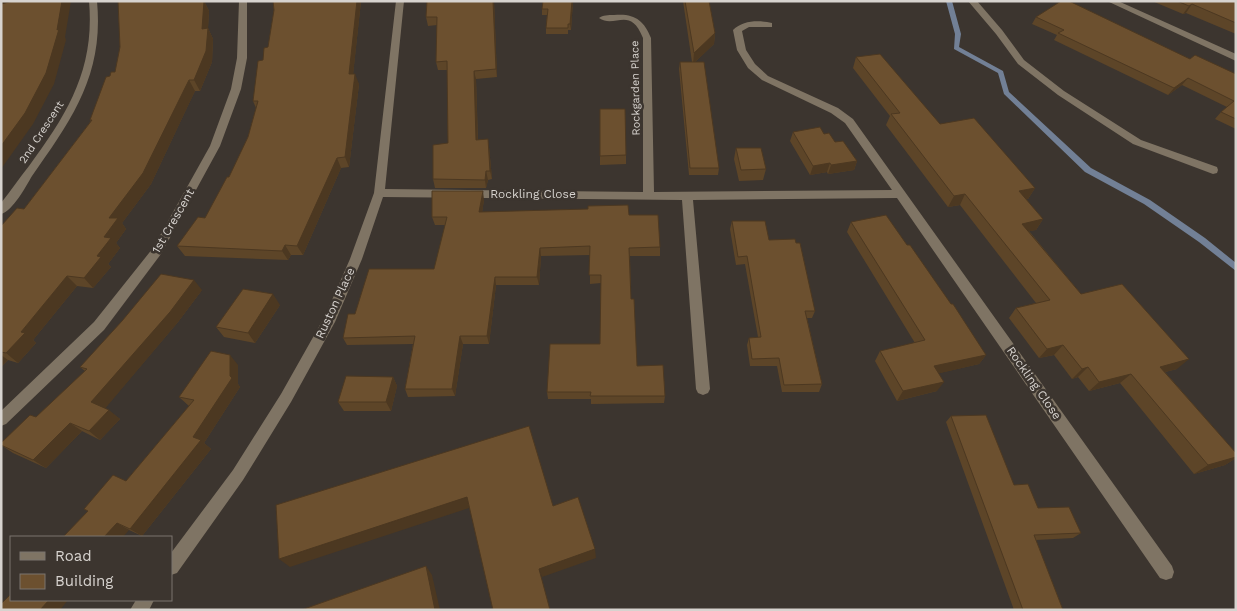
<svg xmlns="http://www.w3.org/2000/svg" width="1237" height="611" font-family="'Work Sans',sans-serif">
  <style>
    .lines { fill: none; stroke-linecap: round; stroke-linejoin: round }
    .stream { fill: #728096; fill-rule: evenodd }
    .minor { fill: #7f7464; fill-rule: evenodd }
    .wall { fill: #5d4528 }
    .shaded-wall { fill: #4c3821 }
    .building { fill: #6c502f; stroke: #4c3821 }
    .labels { text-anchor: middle; stroke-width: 5; stroke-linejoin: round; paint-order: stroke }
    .far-street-label { font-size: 11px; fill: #d7d3cf; stroke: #3c352f }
    .street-label { font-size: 12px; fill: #d7d3cf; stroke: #3c352f }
  </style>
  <rect width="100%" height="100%" fill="#3c352f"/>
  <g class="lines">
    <path class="stream" d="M946,1h6l9,33 -2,13 44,24 6,21 82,76 59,32 55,38 31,25v8l-37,-29 -55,-38 -59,-32 -81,-78 -6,-21 -44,-24 1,-15z"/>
    <path class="minor" d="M89,1h8c7,74 -25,118 -65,175 -6,10 -19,35 -31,38v-11c10,-12 18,-25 28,-37 39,-53 66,-97 60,-165z
      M239,1h8v57l-6,31 -21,57 -59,108 -57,76 -98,94 -5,2v-15l93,-89 59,-74 57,-102 21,-57 6,-31z
      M396,1h8l-19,188 258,3v-154c-13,-33 -28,-9 -44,-20 4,-3 9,-3 15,-3 20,-2 30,5 37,23l3,154 238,-2 -47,-67 -14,-10 -69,-33 -14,-12 -11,-18 -4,-20c10,-10 26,-10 39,-7v4h-23l-7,4 4,19 9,14 13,12 70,32 15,11 319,447 2,6 -2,6 -6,2 -6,-2 -263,-380 -204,2 17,189 -2,4 -5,2 -5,-2 -2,-4 -14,-189 -299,-3 -21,62 -27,63 -44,80 -48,78 -66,93 -6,2v-22l62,-83 48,-76 44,-78 25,-57 24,-66z
      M968,1h9l25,29 22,30 40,31 77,49 76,27 1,3 -1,3 -4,1 -80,-30 -75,-49 -40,-31 -22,-30z
      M1107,1h11l118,53v7z
      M136,600h18l-5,10h-19z"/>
  </g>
  <path class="wall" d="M118,1h87v2l4,8 -1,17 5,11 -1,23 -12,29h-5l-3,6 -41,87 -29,39 4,6 -10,14 4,5 -12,16 3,3 -18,21 -16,-2 -44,54 3,3 -18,20 -10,-3 -7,7v-141l23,-17 67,-88 -1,-1 20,-44 5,-4 5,-25z
    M273,1h88l-8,73 6,10 -10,83 -8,1 -38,87h-12l-3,5 -103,-4 -8,-10 28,-28 24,-41 19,-40 8,-29 -3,-7 10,-41 5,-13 6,-37z
    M427,1h67l3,76 -21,2 2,61 11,7 3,32 -4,1 -2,8h-51l-2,-9 15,-36 -1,-73h-9l-2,-8 1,-37 -9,1 -2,-9z
    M543,1h30l-2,29h-3v4h-22v-6l1,-13h-5v-6z
    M683,1h26l6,32 -1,11 -19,18 24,106 -1,7h-29l-10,-106 1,-7h12z
    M1152,1h84v33l-50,-21 -3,1z
    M1036,17l154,42 46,15v55l-21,-10 6,-7 6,-5 -45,-22 -14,10 -114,-55 3,-5 -25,-11z
    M856,57l84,67 95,64 -7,11h-2l17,20 -7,11 -7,1 52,63 96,75 -12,3 71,81v5l-11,7 -31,9 -74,-91 -31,8 -11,-14 -6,2 -18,-24 -15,3 -30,-40 7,-10 20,-5 -76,-98 -12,2 -62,-82 4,-9 -37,-48z
    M600,109l26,46v9l-26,1z
    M793,132l31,2 33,27 -3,9 -26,4 -1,-2 -17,3 -20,-34z
    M736,148l30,21 -3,11 -24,1 -5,-22z
    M484,200l-2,12 147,3 31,32v9h-30l1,43 6,67 28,30 -1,7 -73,1v-5h-43l-1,-7 53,-48 1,-61 -11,1v-29l-49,1 -2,29h-43l-7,59h-26l-8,52 -47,1 -3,-8 8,-45 -66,1 -4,-7 12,-24 79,-45 11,-44h-10l-3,-8z
    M732,221l37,19 46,71 -3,7h-5l15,66 -3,8h-37l-5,-26h-27l-3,-21 2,-7 9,-1 -13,-73 -9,1 -6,-36z
    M851,222l56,23 44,59 35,51 -7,9 -40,9 -2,18 -40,10 -22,-40 5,-10 35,-8 -68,-111z
    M202,290l-24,32 -73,86 15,11 -20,21 -18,-9 -36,37 -33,-15 -12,-8 35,-28 49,-46 -5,-4z
    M280,305l-25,38 -31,-6 -8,-10z
    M238,365v19l2,3 -36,56 7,6 -69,87 -58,-27 42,-28 63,-75 -10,-9z
    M393,377l4,9 -6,25h-47l-6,-9z
    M951,416l63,69 24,23 43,25 -8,5 -37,2 27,70h-49l-68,-188z"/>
  <path class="shaded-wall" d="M1,1h28l-28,6z
    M62,1h9l-6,36 1,3 -12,44 -21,40 -32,45v-23l56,-116z
    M200,1h5v2l4,8 -1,17 5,11 -1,23 -12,29 -6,-11 8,-51z
    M357,1h4l-9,84 -3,-11z
    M493,1h1l3,76 -1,-8z
    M572,1h1l-2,29 -1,-6z
    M1192,4l-6,9 -3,1 6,-8z
    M715,33l-1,11 -21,20 1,-11z
    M474,71l2,8 2,69 -2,-8z
    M355,74l4,10 -10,83 -4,-10z
    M1188,78l-6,7 -14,10 6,-7z
    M189,80l6,11 -44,93 -29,39 4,6 -10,14 4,5 -12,16 3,3 -18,21 -9,-10 13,-22 7,-19 5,-19z
    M488,139l1,8 3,32 -2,-8z
    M337,158l4,10 -38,87 -6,-9z
    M857,161l-3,9 -26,4 3,-9z
    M830,163l-3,9 -17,3 3,-9z
    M486,171l2,9 -2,8 -1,-8z
    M1035,188l-7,11 -16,3 7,-11z
    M483,191l1,9 -3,20 -2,-8z
    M965,194l-5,11 -12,2 6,-11z
    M1043,219l-7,11 -21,4 7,-10z
    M285,245l6,10 -3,5 -6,-9z
    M540,248l1,8 -2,29 -2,-8z
    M67,276l10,10 -44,54 3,3 -18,20 -12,-10 15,-21z
    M495,277l1,8 -7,59 -2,-8z
    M194,280l8,10 -24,32 -75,89 -12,-9z
    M273,294l7,11 -25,38 -7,-10z
    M460,336l3,8 -8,52 -3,-7z
    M1063,345l-9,10 -15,3 8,-9z
    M1,355l7,5 -7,7z
    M230,355l8,10v19l2,3 -36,56 7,6 -69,87 -12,-7 100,-153z
    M986,355l-7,9 -51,12 6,-10z
    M1189,359l-12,10 -28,7 11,-9z
    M1088,367l-10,10 -6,2 10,-10z
    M1131,374l-11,9 -31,8 10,-9z
    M393,377l4,9 -6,25 -5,-9z
    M944,382l-7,9 -40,10 6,-10z
    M109,410l11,9 -20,21 -11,-9z
    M70,423l12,8 -36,37 -13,-8z
    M1236,457v1l-11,7 -31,9 14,-9z
    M467,497l5,10 -182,60 -11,-8z
    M117,523l12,7 -6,7h-19z
    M595,549l1,9 -54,19 -3,-8z
    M426,566l6,9 8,35h-5z
    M49,600h19l-8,10h-20z"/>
  <path class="building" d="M13,1h49l-5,29 2,-1 -13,44 -21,40 -24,33v-142z
    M118,1h86l-2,28 6,-1 -2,23 -12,29h-5l-3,6 -43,87 -34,45h9l-14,19 7,1 -14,18 4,1 -17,21 -17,-2 -46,56 4,1 -19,20 -5,-1v-126l16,-18 7,1 68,-89h-2l16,-43 4,-1 1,-4h4l5,-25z
    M273,1h84l-8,73h6l-10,83 -8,1 -40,88 -12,-1 -3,6 -105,-5 21,-29 7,1 22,-41h2l19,-40 10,-36h-5l5,-40 5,-1 1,-12 4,-1 6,-37z
    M427,1h66l3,68 -22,2 2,69 12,-1 2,32h-4l-1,9 -52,-1v-34l15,-2 -1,-82 -11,1 1,-45h-11z
    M543,1h29l-2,23h-2v4h-22l2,-19h-6z
    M685,1h24l6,32 -21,20z
    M1061,1h8l121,58 5,-4 41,19v45l-15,-7 13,-11 -46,-23 -14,10 -116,-55 6,-3 -28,-13z
    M1177,1h59v22l-44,-19 -3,2z
    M880,54l60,70 34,-6 61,70 -16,3 24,28 -21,5 59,70 41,-10 67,75 -29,8 76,86v4l-28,8 -77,-91 -32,8 -11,-15 -6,2 -19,-24 -16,4 -31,-41 34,-8 -85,-106 -11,2 -63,-82 9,-1 -44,-56z
    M680,62h24l15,106h-29z
    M600,109h25l1,46 -26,1z
    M820,127l4,7 5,-1 6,9 8,-1 14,20 -26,4 -1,-2 -17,3 -20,-34z
    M736,148h25l5,21 -25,1z
    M432,191h51l-4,21 109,-3v-3l40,-1 1,10h29l2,32 -31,1 2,51h3l3,67 26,-1 2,31h-75l1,-4h-44l3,-48h50l1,-69h-12l1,-29 -50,2 -3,29h-42l-8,59h-27l-8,53h-47l10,-53 -72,2 5,-24h7l14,-45h65l13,-52h-15z
    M886,215l21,30h3l41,59h2l33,51 -52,11 10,16 -41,9 -23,-40 45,-11 -74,-118z
    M732,221h33l4,19 26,-1 1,4h4l15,68h-10l17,73 -38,1 -5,-27 -27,1 -3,-21 12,-1 -14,-81 -9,1z
    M161,274l33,6 -24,32 -79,90 18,8 -20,21 -19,-8 -37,37 -32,-15v-2l29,-28 6,2 51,-48 -7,-2 42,-46z
    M243,289l30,5 -25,39 -32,-6z
    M211,351l19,4v21l2,2 -39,59 8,3 -71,89 -13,-6 -13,14h-41l25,-26 -4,-2 29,-34 13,6 68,-81 -15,-3z
    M346,376l47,1 -7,25h-48z
    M986,415l28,70 14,-1 10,24 31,-1 12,26 -47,2 29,75h-40l-72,-194z
    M529,426l24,80 25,-9 17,52 -56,20 11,41h-57l-26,-113 -188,62 -3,-54z
    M426,566l9,44h-134z
    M11,594v6h38l-9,10h-37l-2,-1v-5z"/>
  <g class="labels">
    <g class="far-street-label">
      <text transform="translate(635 88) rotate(-91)" y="4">Rockgarden Place</text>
      <text transform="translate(41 132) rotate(-57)" y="4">2nd Crescent</text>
    </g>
    <g class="street-label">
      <text x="533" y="198">Rockling Close</text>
      <text transform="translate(173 221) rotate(-60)" y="4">1st Crescent</text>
      <text transform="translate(335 303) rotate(-65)" y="4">Ruston Place</text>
      <text transform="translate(1034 383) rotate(55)" y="4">Rockling Close</text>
    </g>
  </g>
  <rect width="1237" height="611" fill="none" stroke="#d7d3cf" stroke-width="5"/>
  <rect x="10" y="536" width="162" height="65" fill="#3c352f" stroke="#7a746f"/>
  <rect x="20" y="552" width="25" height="8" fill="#7f7464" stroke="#7a746f"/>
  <text x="55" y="561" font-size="15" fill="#d7d3cf">Road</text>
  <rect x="20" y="574" width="25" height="15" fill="#6c502f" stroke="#7a746f"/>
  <text x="55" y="586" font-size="15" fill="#d7d3cf">Building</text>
</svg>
